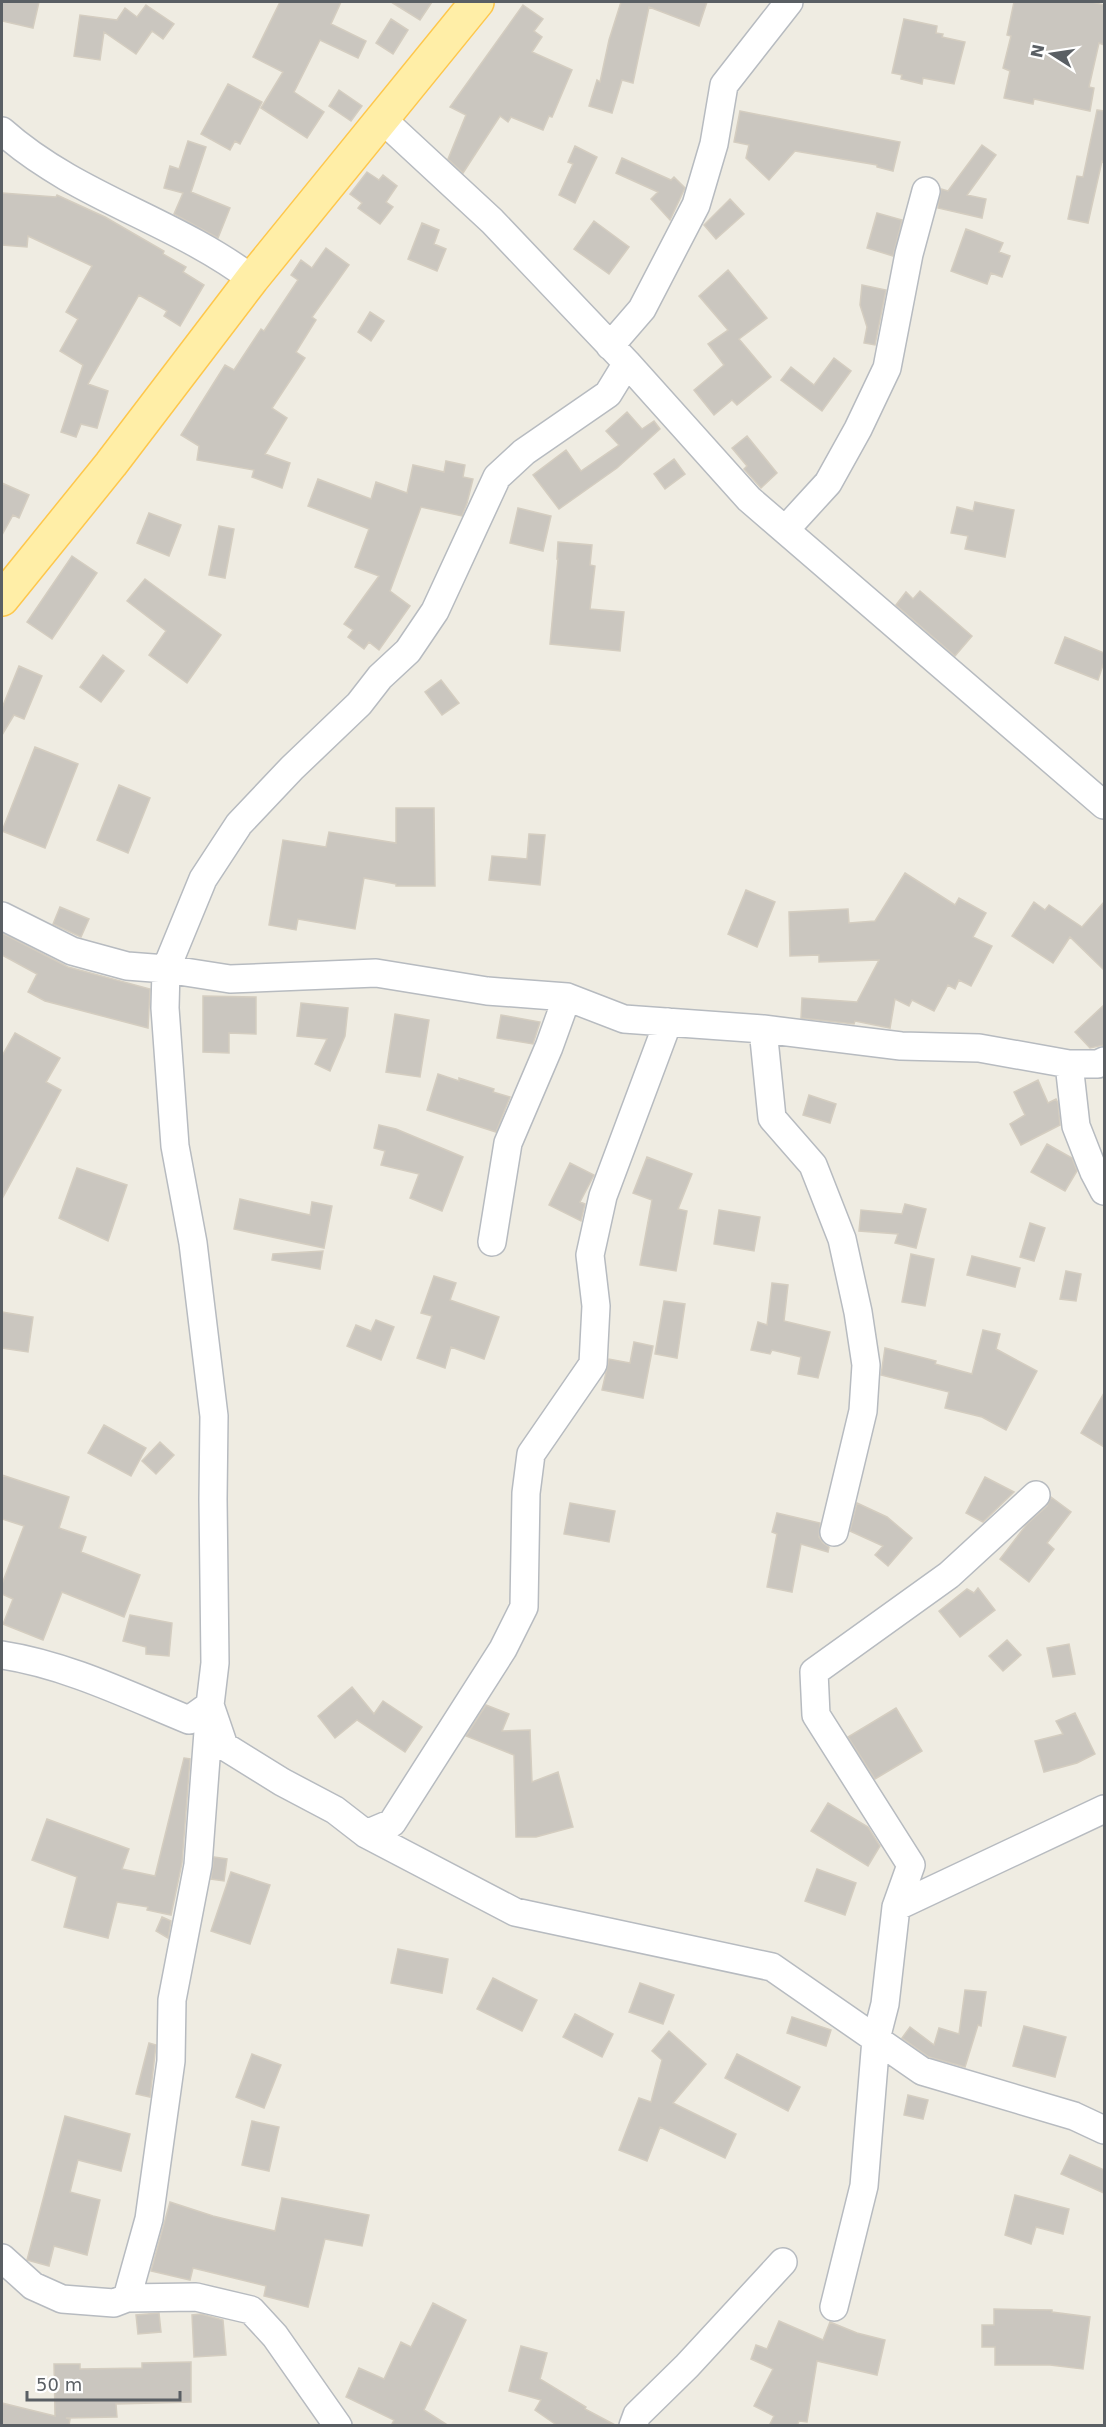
<svg xmlns="http://www.w3.org/2000/svg" width="1106" height="2427" font-family="'DejaVu Sans',sans-serif">
  <style>
    .building { fill: #cac6bf; stroke: #d4cdc0; stroke-width: 1.5 }
    .lines { fill: none; stroke-linecap: round; stroke-linejoin: round }
    .minor-casing { stroke: #b7bbc0; stroke-width: 30 }
    .major-casing { stroke: #fec74c; stroke-width: 36 }
    .minor { stroke: #fff; stroke-width: 27 }
    .major { stroke: #ffeea7; stroke-width: 33 }
  </style>
  <rect width="100%" height="100%" fill="#efece2"/>
  <path class="building" d="M2,2h37l-6,26 -31,-7z
    M280,2h61l-10,22 35,17 -8,17 -38,-18 -26,52 30,20 -17,26 -46,-30 22,-36 -30,-15z
    M391,2h41l-12,18z
    M621,2h86l-8,24 -50,-19 -16,76 -11,-3 -10,33 -23,-7 8,-26 3,2 9,-42z
    M1014,2h78l12,3v40l-5,-2 -10,44 5,1 -4,23 -56,-12 -1,5 -29,-6 6,-27 -7,-3 8,-32 -4,-1z
    M146,5l28,19 -11,15 -11,-8 -16,23 -32,-22 -4,28 -26,-4 6,-41 37,5 8,-12 12,9z
    M523,5l20,14 -9,12 8,6 -10,15 40,18 -20,47 -3,-1 -6,14 -32,-13 -3,5 -8,-6 -37,57 -15,-14 18,-44 -16,-8z
    M391,19l17,11 -15,24 -17,-11z
    M904,19l33,7 -1,7 7,1 -1,3 23,5 -11,42 -31,-6 -1,6 -21,-5 1,-4 -10,-2z
    M228,84l34,18 -22,42 -5,-3 -5,9 -29,-16z
    M339,90l23,16 -11,15 -22,-15z
    M1097,110l7,1v51l-2,-1 -14,62 -20,-4 9,-43 6,1z
    M740,111l160,31 -7,29 -16,-4v-2l-82,-14 -26,29 -23,-22 3,-13 -15,-3z
    M188,141l18,6 -15,45 39,16 -12,30 -44,-24 9,-21 -19,-5 6,-22 9,3z
    M982,145l14,10 -29,40 19,4 -4,19 -44,-10 3,-19 7,2z
    M575,146l22,11 -22,46 -16,-8 14,-31 -5,-2z
    M622,158l49,22 3,-3 11,11 -15,32 -19,-21 7,-7 -42,-19z
    M367,172l12,8 4,-5 14,11 -11,16 7,5 -13,17 -22,-16 4,-5 -12,-9z
    M2,193l54,4 1,-2 48,22 59,34 -1,3 23,13 -3,5 21,13 -24,41 -16,-10 3,-5 -28,-16 -51,89 20,7 -11,37 -16,-4 -5,13 -15,-5 22,-67 -23,-14 18,-32 -12,-7 26,-46 -64,-30 -1,11 -25,-2z
    M730,199l14,15 -28,25 -12,-14z
    M877,213l25,7 -9,36 -26,-8z
    M594,221l35,26 -20,27 -35,-25z
    M422,223l17,7 -5,14 12,5 -9,22 -29,-12z
    M966,229l37,14 -4,9 11,4 -8,21 -11,-4 -4,11 -36,-13z
    M326,248l23,17 -37,52 4,3 -20,32 9,6 -33,50 15,10 -22,36 25,9 -8,25 -30,-11 2,-7 -57,-10 2,-14 -18,-11 44,-70 9,5 27,-41 3,2 34,-51 -7,-5 10,-15 11,8z
    M728,270l39,48 -28,21 32,38 -34,28 -5,-5 -18,15 -20,-25 30,-25 -16,-21 20,-14 -29,-34z
    M862,285l24,5 -11,55 -11,-2 3,-16 -7,-22z
    M370,312l14,9 -13,20 -13,-9z
    M834,358l17,13 -29,40 -41,-31 10,-13 23,18z
    M627,412l15,17 12,-8 6,8 -43,39 -58,41 -26,-34 33,-25 15,21 38,-26 -13,-14z
    M747,436l30,37 -16,15 -17,-19 3,-3 -15,-18z
    M674,459l11,15 -20,15 -11,-15z
    M446,461l19,4 -2,12 10,2 -6,24 -5,13 -41,-9 -31,84 20,15 -31,44 -10,-8 -5,7 -16,-12 5,-7 -9,-6 35,-48 -24,-9 14,-38 -61,-23 10,-27 53,20 5,-17 31,11 6,-28 31,7z
    M2,483l27,12 -10,23 -6,-3 -11,20z
    M975,502l39,8 -9,47 -40,-8 3,-13 -17,-3 6,-26 16,4z
    M518,508l33,8 -8,35 -33,-8z
    M149,513l32,12 -12,31 -32,-13z
    M219,526l15,3 -9,49 -16,-3z
    M558,542l34,3 -2,20 5,1 -5,43 34,3 -4,39 -70,-7 8,-85h-1z
    M72,556l25,17 -45,66 -25,-17z
    M145,579l76,56 -34,48 -38,-28 17,-24 -39,-30z
    M920,591l52,45 -17,20 -59,-51 10,-13 7,7z
    M1065,637l39,16v9l-6,18 -43,-17z
    M103,655l21,16 -23,31 -21,-15z
    M19,666l23,10 -18,43 -10,-4 -12,20v-27z
    M441,680l18,23 -17,12 -17,-23z
    M35,747l43,17 -33,84 -43,-17z
    M119,785l31,13 -22,55 -31,-13z
    M396,808h38l1,78h-39v-2l-32,-6 -9,51 -57,-10 -2,11 -27,-5 14,-85 43,7 3,-15 67,11z
    M529,834l16,1 -5,50 -51,-5 3,-24 35,3z
    M905,873l50,32 4,-7 27,15 -13,24 19,9 -21,40 -12,-6 -4,9 -7,-4 -14,26 -22,-11 -3,6 -14,-7 -5,29 -35,-7 -1,3 -53,-6 1,-20 55,4 22,-42 -60,2v-7l-29,1 -1,-44 59,-3 1,14 26,-2z
    M746,890l29,12 -18,45 -29,-13z
    M1034,902l11,8 4,-5 33,22 22,-25v68l-34,-33 -17,26 -41,-27z
    M60,907l29,12 -8,18 -28,-13z
    M2,933l66,34 82,22 -2,39 -103,-27 -17,-9 9,-18 -35,-19z
    M203,996l53,1v37l-27,-1v20l-26,-1z
    M301,1003l47,5 -3,28 -15,35 -15,-7 12,-25 -30,-3z
    M1104,1005v40l-14,3 -15,-16z
    M395,1014l34,6 -9,57 -34,-5z
    M501,1015l39,7 -7,22 -36,-6z
    M15,1033l45,25 -14,24 15,8 -59,109v-143z
    M438,1074l21,7v-3l35,11 -1,3 17,5 -14,35 -69,-22z
    M1038,1080l10,23 8,-4 2,4 2,22 -39,20 -11,-21 15,-9 -11,-23z
    M809,1095l27,9 -6,19 -27,-8z
    M379,1125l17,4 67,28 -21,54 -32,-13 9,-24 -38,-9 4,-14 -11,-3z
    M1047,1144l25,14 5,13 -12,20 -34,-19z
    M647,1157l45,17 -14,35 9,2 -11,60 -36,-6 12,-65 -19,-7z
    M570,1163l24,12 -14,27 5,2 -4,17 -32,-16z
    M77,1168l50,17 -19,56 -49,-23z
    M240,1199l70,16 2,-13 20,4 -8,42 -90,-19z
    M905,1204l21,5 -10,39 -21,-5 3,-9 -39,-3 2,-21 41,4z
    M719,1210l41,7 -6,34 -40,-7z
    M1030,1223l15,5 -11,33 -14,-4z
    M323,1251l-3,18 -48,-9 1,-6z
    M911,1254l23,5 -9,47 -23,-4z
    M972,1256l48,12 -5,19 -48,-12z
    M1066,1271l15,3 -5,27 -16,-2z
    M434,1276l22,7 -6,17 49,17 -15,42 -33,-12 -6,21 -28,-10 15,-42 -11,-3z
    M772,1283l16,2 -4,36 46,11 -12,46 -20,-4 3,-17 -29,-7 -2,4 -19,-4 7,-28 9,3z
    M664,1301l21,3 -8,54 -22,-4z
    M2,1312l31,5 -5,35 -26,-4z
    M376,1320l18,7 -13,33 -34,-14 9,-21 15,6z
    M983,1330l17,4 -4,15 41,22 -31,59 -24,-13 -37,-9 4,-16 -68,-17 4,-27 51,13 -1,3 37,10z
    M634,1342l19,4 -10,52 -41,-8 7,-31 21,4z
    M1104,1393v54l-23,-14z
    M104,1425l42,23 -15,28 -43,-23z
    M160,1442l14,13 -18,19 -14,-13z
    M2,1475l67,22 -10,31 27,9 -5,15 59,23 -16,42 -62,-25 -19,48 -40,-16 10,-25 -11,-5v-10l22,-58 -22,-7z
    M985,1477l29,15 -31,30 -17,-9z
    M1051,1497l20,15 -24,31 7,6 -25,33 -29,-23 27,-35 20,-18z
    M570,1503l45,8 -6,31 -45,-8z
    M857,1503l30,14 25,21 -24,28 -13,-11 8,-9 -33,-15z
    M777,1513l43,10 -1,14 4,6 6,4 -1,5 -27,-8 -9,48 -25,-5 10,-53 -5,-2z
    M978,1588l17,22 -35,27 -21,-26 28,-22 7,4z
    M130,1615l42,8 -3,33 -23,-2v-7l-23,-6z
    M1007,1640l14,15 -18,16 -14,-15z
    M1069,1644l6,30 -22,3 -6,-29z
    M352,1687l22,27 9,-13 39,26 -17,25 -48,-32 -22,18 -17,-22z
    M486,1705l23,9 -7,17 28,-1 2,52 26,-10 15,55 -37,10h-20l-2,-82 -48,-19z
    M896,1708l26,43 -47,28 -27,-42z
    M1075,1713l20,41 -18,9 -33,9 -9,-31 28,-7 -7,-13z
    M184,1758l6,1 -8,104 -11,52 -24,-5 1,-3 -31,-5 -9,36 -44,-11 13,-50 -45,-17 15,-41 82,30 -7,20 33,7z
    M828,1803l40,24 12,19 -12,20 -57,-35z
    M214,1857l13,2 -3,22 -13,-2z
    M817,1869l39,14 -11,32 -40,-14z
    M231,1872l39,13 -20,59 -39,-13z
    M162,1917l9,4 -3,17 -12,-7z
    M398,1949l50,10 -6,34 -51,-10z
    M493,1978l44,22 -15,31 -45,-22z
    M640,1983l34,12 -11,29 -34,-12z
    M965,1990l21,2 -5,34 -3,-1 -13,42 -36,-10 -27,-19 8,-11 24,18 5,-17 20,6z
    M575,2014l38,20 -11,23 -39,-20z
    M792,2017l39,13 -5,16 -39,-13z
    M1024,2026l42,11 -11,40 -42,-11z
    M669,2031l37,33 -33,39 63,31 -11,24 -65,-31 -13,34 -28,-11 20,-52 12,4 11,-42 -10,-9z
    M149,2043l7,2 -6,52 -14,-3z
    M252,2054l29,11 -17,43 -28,-11z
    M737,2054l63,33 -12,24 -63,-33z
    M908,2095l20,5 -5,19 -19,-4z
    M65,2116l65,18 -9,37 -43,-11 -8,32 30,8 -13,55 -33,-9 -5,20 -22,-6z
    M252,2121l27,6 -10,44 -27,-6z
    M1070,2155l34,15v23l-43,-19z
    M1015,2195l54,14 -6,25 -27,-7 -5,17 -26,-9z
    M282,2198l87,17 -7,31 -37,-7 -17,68 -44,-11 2,-10 -73,-18 -3,12 -39,-9 19,-69 43,14 62,15z
    M433,2303l33,17 -42,90 25,16h-58l3,-6 -48,-23 13,-29 25,11 17,-37 10,5z
    M994,2309l58,1v2l38,5 -7,52 -33,-4h-55v-18h-13v-22h12z
    M159,2313l2,19 -23,2 -2,-19z
    M201,2314l22,6 3,35 -32,2 -2,-42z
    M779,2321l44,19 7,-18 27,11 28,7 -8,35 -60,-14 -10,61 -8,-1 -2,5h-28l5,-10 -20,-10 19,-37 -22,-10 5,-14 11,4z
    M521,2346l26,7 -7,26 46,28 -1,2 32,17h-59l-23,-16 6,-10 -32,-9z
    M191,2362v40l-75,2 1,13 -51,1 4,1 -1,7h-67v-23l53,13 -1,-52h26v5l62,-1v-5z"/>
  <g class="lines">
    <g class="minor-casing">
      <path id="minor" d="M2,131c74,66 172,89 250,148
        M610,346l32,-37 54,-104 18,-61 10,-59 65,-83
        M627,363l122,136 355,306
        M785,530l43,-47 30,-54 29,-61 22,-114 17,-63
        M2,916l70,35 55,15 39,3 64,10 146,-6 111,18 80,6 57,22 139,10 138,17 78,2 90,16h29l6,-3
        M763,1029l9,89 41,47 29,74 16,73 8,53 -3,46 -29,121
        M1069,1064l7,62 18,46 10,19
        M492,1242l16,-99 41,-96 18,-50
        M2,1655c65,10 126,40 187,65l21,-15 14,41 58,36 53,28 31,24 149,78 257,55 150,104 152,45 30,14
        M366,1834l26,-11 111,-174 21,-42 2,-114 5,-39 62,-90 3,-58 -6,-51 13,-59 65,-174
        M896,1907l15,-42 -95,-150 -2,-43 135,-97 87,-80
        M2,2258l31,28 29,13 52,4 13,-5 69,-1 55,13 24,26 63,90
        M127,2298l22,-79 22,-158 1,-61 26,-135 12,-160 5,-42 -2,-164 1,-83 -21,-173 -18,-97 -10,-138 1,-39 37,-90 36,-55 53,-56 67,-64 21,-27 28,-26 27,-40 62,-134 27,-25 84,-58 19,-31 -135,-142 -109,-101
        M834,2307l30,-121 12,-147 9,-35 11,-97 208,-98
        M633,2426l4,-11 50,-49 96,-104"/>
    </g>
    <g class="major-casing">
      <path id="major" d="M2,599l109,-135 141,-185 225,-277"/>
    </g>
    <use href="#minor" class="minor"/>
    <use href="#major" class="major"/>
  </g>
  <rect width="1106" height="2427" fill="none" stroke="#5a5f64" stroke-width="6"/>
  <g transform="translate(1052 54) rotate(282)" stroke="#ffffff" stroke-width="4.5" paint-order="stroke">
  <path d="M0-4.5L10 22L0 15L-10 22Z" fill="#5a5f64"/>
  <text y="-9" font-size="16" font-weight="bold" text-anchor="middle" fill="#5a5f64">N</text>
  </g>
  <path d="M27 2391v9h153v-9" fill="none" stroke="#5a5f64" stroke-width="3"/>
  <text x="36" y="2391" font-size="18" fill="#5a5f64" stroke="#ffffff" stroke-width="4.5" paint-order="stroke">50 m</text>
</svg>
